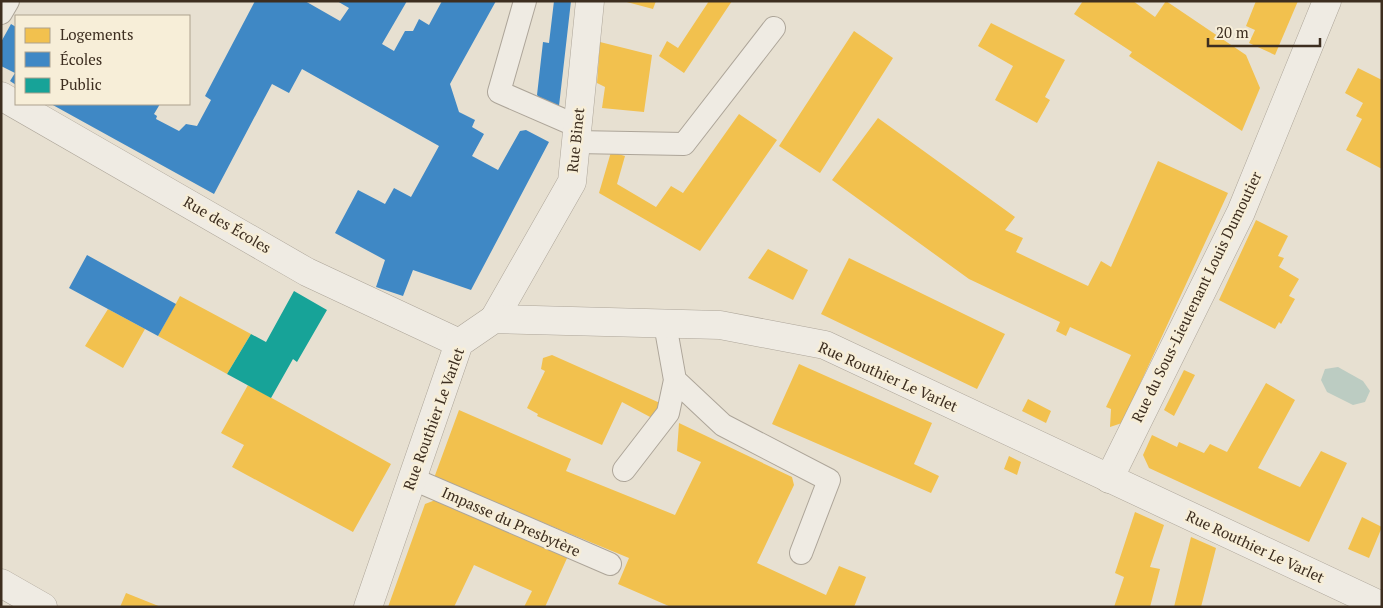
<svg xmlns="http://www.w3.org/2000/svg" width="1383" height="608" font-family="'PT Serif',serif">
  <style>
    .water { fill: #bcccc2 }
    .homes { fill: #f2c14e }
    .schools { fill: #3f88c5 }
    .public { fill: #17a398 }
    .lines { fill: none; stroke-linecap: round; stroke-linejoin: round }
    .service-casing { stroke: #ada599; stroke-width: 24 }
    .minor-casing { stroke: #ada599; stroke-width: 29 }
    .tertiary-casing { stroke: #ada599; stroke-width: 29 }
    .service { stroke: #efebe3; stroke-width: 22 }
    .minor { stroke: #efebe3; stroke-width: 28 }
    .tertiary { stroke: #efebe3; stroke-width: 28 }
    .labels { text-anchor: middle; stroke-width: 5; stroke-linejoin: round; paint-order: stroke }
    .street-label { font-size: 15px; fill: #3d2e20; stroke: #f7eed8 }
  </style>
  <rect width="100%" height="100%" fill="#e7e0d1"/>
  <path class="water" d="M1338,367l25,14 7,10 -5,11 -12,3 -26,-13 -6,-12 4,-11z"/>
  <path class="homes" d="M623,1h33l-3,8z
    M709,1h23l-48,72 -25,-17 8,-15 11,7z
    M1083,1h50l22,16 11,-16 80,54 14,33 -18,43 -113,-75 3,-4 -58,-38z
    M1256,1h42l-23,54 -26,-12 6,-13 -9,-4z
    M991,23l74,37 -20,37 5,3 -13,23 -42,-23 18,-34 -35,-20z
    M854,31l39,27 -73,115 -41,-27z
    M600,42l52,13 -8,57 -42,-4 3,-21 -8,-4z
    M1358,68l24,12v89l-36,-19 16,-31 -6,-3 7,-13 -18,-10z
    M739,114l38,26 -77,111 -101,-58 12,-41 14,4 -8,28 39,23 15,-21 12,7z
    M878,118l137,99 -10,13 18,8 -7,14 72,34 13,-25 10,6 47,-106 70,32 -106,230 -12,4 1,-18 -5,-2 25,-52 -61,-28 -4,9 -10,-5 4,-9 -91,-43 -137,-99z
    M1256,220l32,16 -10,20 6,2 -5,9 20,12 -10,17 6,3 -14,25 -2,-2 -4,7 -56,-29z
    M768,249l40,21 -15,30 -45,-22z
    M849,258l156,76 -28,55 -156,-75z
    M180,296l71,38 -24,40 -69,-38z
    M108,309l37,20 -22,39 -38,-22z
    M552,355l108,48 -8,15 -30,-16 -20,43 -65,-29 1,-2 -11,-6 18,-37 -4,-2 2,-11z
    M799,364l133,59 -18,41 25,12 -8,17 -159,-69z
    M1184,370l11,5 -21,41 -10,-6z
    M1266,383l29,17 -37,68 42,19 21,-36 26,12 -38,79 -160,-74 -6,-13 9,-20 25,12 2,-5 25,11 6,-9 17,8z
    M248,385l143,79 -38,68 -121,-65 12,-22 -23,-12z
    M1028,399l23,12 -5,12 -24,-12z
    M459,410l112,49 -5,12 109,44 26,-53 -24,-11 2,-28 113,54 2,8 -37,78 69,32 13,-29 27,11 -12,30h-183l-53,-23 11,-26 -195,-80z
    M1009,456l12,6 -4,13 -13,-6z
    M438,499l130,57 -23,51h-21l8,-16 -58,-26 -20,42h-66l37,-103z
    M1135,512l29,13 -14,42 10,2 -10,38h-36l10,-30 -9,-4z
    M1362,517l20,10 -13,31 -21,-9z
    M1191,537l25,11 -15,59h-27z
    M126,593l35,14h-41z"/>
  <path class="schools" d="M255,1h50l35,20 9,-13 -12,-7h70l-25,43 12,7 11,-20h8l6,-12 10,6 13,-24h54l-46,83 9,28 16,8 -3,7 12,7 -12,22 26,14 22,-39 6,-1 23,12 -78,148 -58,-20 -10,26 -27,-9 9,-27 -50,-27 23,-43 27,14 9,-16 17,9 28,-51 -137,-77 -13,24 -17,-9 -58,110 -163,-90h109l-6,10 3,2 -1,3 23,12 7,-7 11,2 14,-26 -6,-4z
    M554,1h17l-12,105 -17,-5 -5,-6 6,-53 6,1z
    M11,24l5,3v58l-6,-4 5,-8 -14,-7v-24z
    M87,255l89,49 -18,32 -89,-48z"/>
  <path class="public" d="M294,291l33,19 -30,52 -4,-3 -22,39 -44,-24 24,-40 15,8z"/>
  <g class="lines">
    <g class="service-casing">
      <path id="service" d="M525,1l-26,91 78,34
        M1,13l7,-12
        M576,142l108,2 90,-116
        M675,380l48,45 106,55 -28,73
        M624,470l44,-57 7,-33 -10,-56
        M413,479l197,85"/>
    </g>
    <g class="minor-casing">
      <path id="minor" d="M1,96l306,176 152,71
        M494,319l78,-137 18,-181
        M1109,479l132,-267 86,-211
        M1,583l42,24"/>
    </g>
    <g class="tertiary-casing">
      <path id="tertiary" d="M368,607l91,-264 35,-24 226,6 105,20 557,261"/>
    </g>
    <use href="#service" class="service"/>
    <use href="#minor" class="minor"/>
    <use href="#tertiary" class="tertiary"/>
  </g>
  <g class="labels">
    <g class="street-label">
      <text transform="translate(576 140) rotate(-84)" y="5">Rue Binet</text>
      <text transform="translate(227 225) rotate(30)" y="5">Rue des Écoles</text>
      <text transform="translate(1197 297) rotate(-64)" y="5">Rue du Sous-Lieutenant Louis Dumoutier</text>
      <text transform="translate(888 377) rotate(24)" y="5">Rue Routhier Le Varlet</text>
      <text transform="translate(434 419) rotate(-70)" y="5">Rue Routhier Le Varlet</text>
      <text transform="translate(511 522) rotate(24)" y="5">Impasse du Presbytère</text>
      <text transform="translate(1255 547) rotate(25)" y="5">Rue Routhier Le Varlet</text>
    </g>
  </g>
  <rect width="1383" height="608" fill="none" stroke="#3d2e20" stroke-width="5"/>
  <rect x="15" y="15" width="175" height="90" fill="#f7eed8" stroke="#ada18e"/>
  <rect x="25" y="28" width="25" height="15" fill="#f2c14e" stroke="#ada18e"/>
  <text x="60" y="40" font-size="15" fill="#3d2e20">Logements</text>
  <rect x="25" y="52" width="25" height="15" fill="#3f88c5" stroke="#ada18e"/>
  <text x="60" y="65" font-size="15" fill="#3d2e20">Écoles</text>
  <rect x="25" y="78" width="25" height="15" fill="#17a398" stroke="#ada18e"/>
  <text x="60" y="90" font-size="15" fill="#3d2e20">Public</text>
  <path d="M1208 38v8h112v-8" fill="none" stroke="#3d2e20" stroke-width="2.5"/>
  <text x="1216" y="38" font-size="15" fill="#3d2e20" stroke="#f7eed8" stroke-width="4" paint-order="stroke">20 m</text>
</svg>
